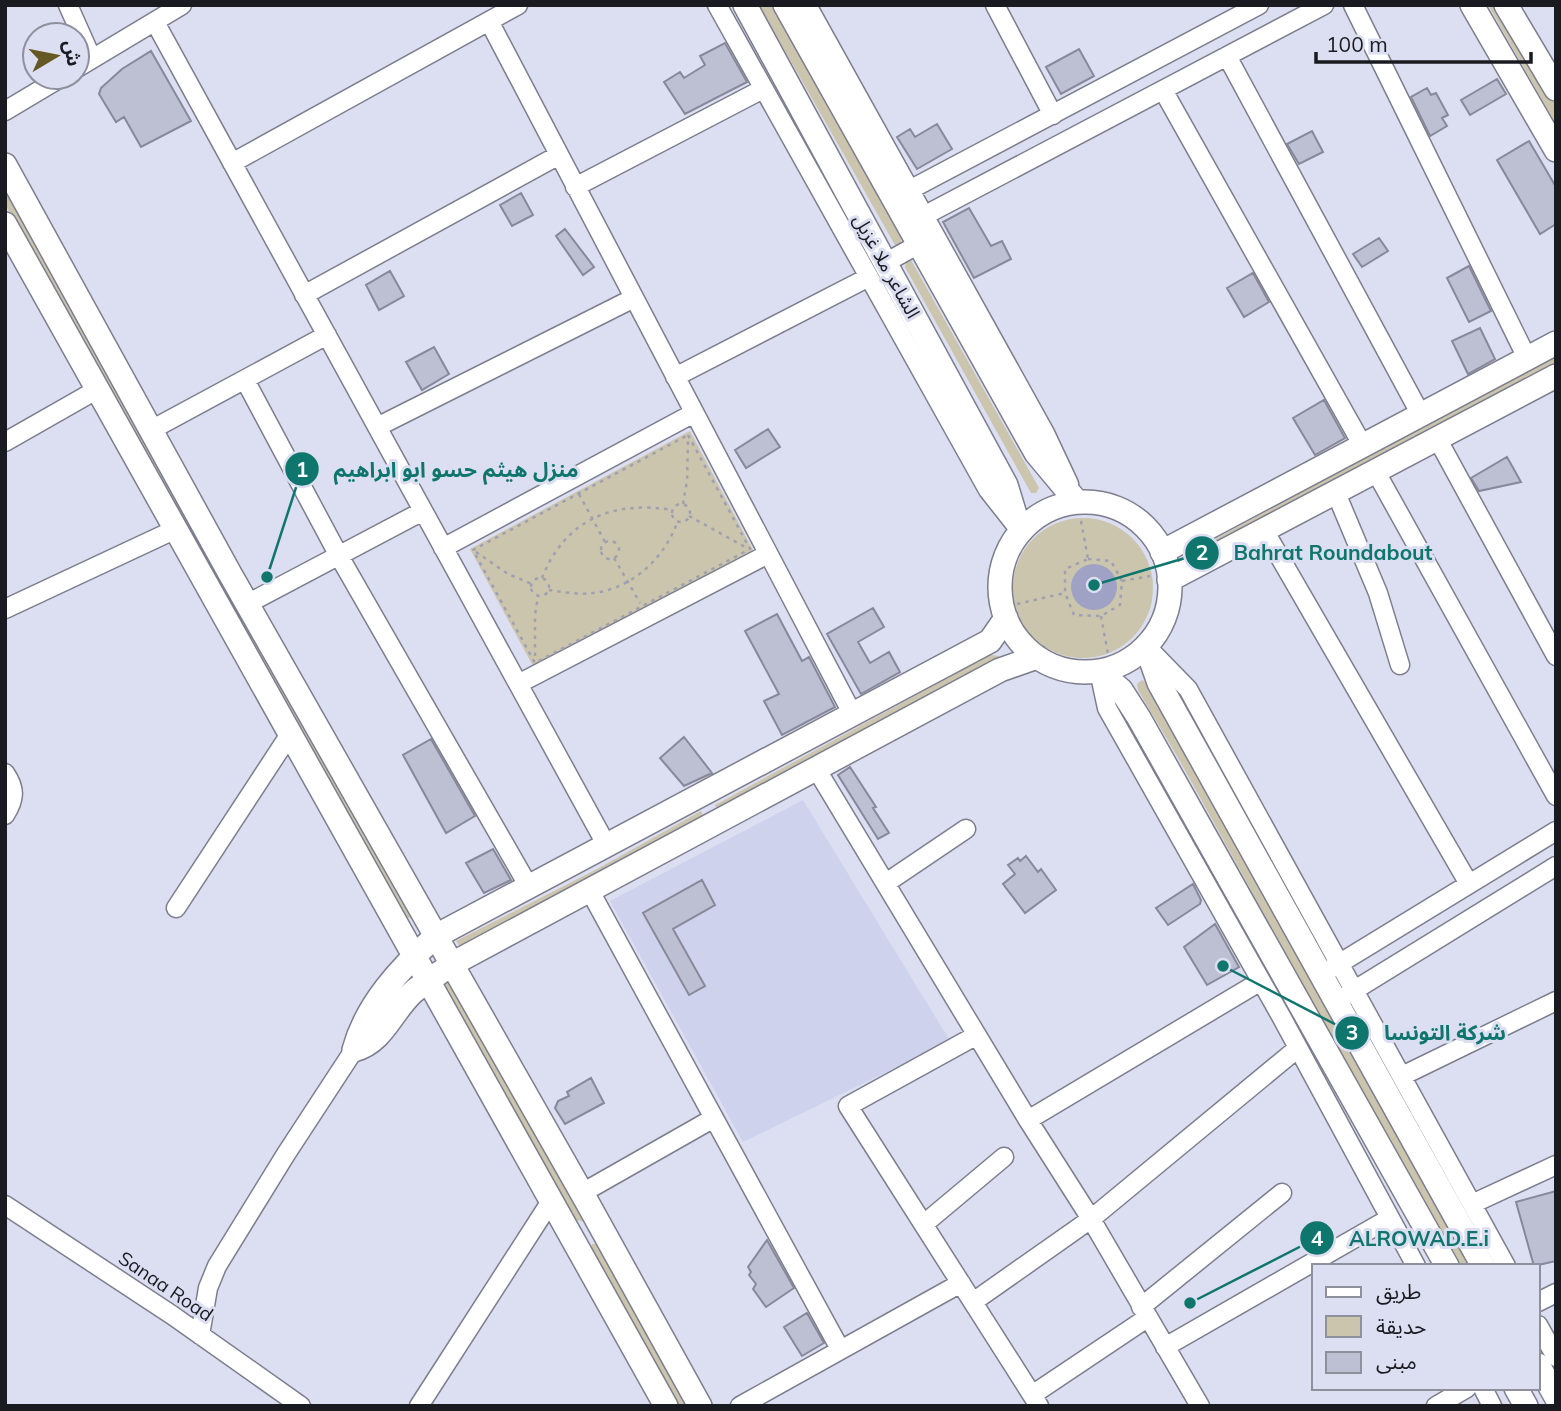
<svg xmlns="http://www.w3.org/2000/svg" width="1561" height="1411" font-family="Mulish,'Noto Sans Arabic',sans-serif">
  <style>
    .built { fill: #cfd2ec }
    .green { fill: #cbc5ad }
    .water { fill: #9fa2c5 }
    .building { fill: #bdc0d2; stroke: #87889a; stroke-width: 2 }
    .lines { fill: none; stroke-linecap: round; stroke-linejoin: round }
    .minor-casing { stroke: #7c7e8e; stroke-width: 21 }
    .major-casing { stroke: #7c7e8e; stroke-width: 26 }
    .path { stroke: #a0a1b0; stroke-width: 2.5; stroke-dasharray: 3.5 5; stroke-linecap: butt }
    .minor { stroke: #fff; stroke-width: 18 }
    .major { stroke: #fff; stroke-width: 23 }
    .labels { text-anchor: middle; stroke-width: 6; stroke-linejoin: round; paint-order: stroke }
    .street-label { font-size: 19px; fill: #1a1b21; stroke: #dcdef1 }
    .leader { fill: none; stroke: #0f766e; stroke-width: 2.5 }
    .callout-dot { fill: #0f766e; stroke: #dcdef1; stroke-width: 2.5 }
    .mark-label { font-size: 21px; text-anchor: middle; font-weight: bold; fill: #fff }
    .callout-label { font-size: 21px; text-anchor: middle; font-weight: bold; fill: #0f766e; stroke: #dcdef1; stroke-width: 6; stroke-linejoin: round; paint-order: stroke }
  </style>
  <rect width="100%" height="100%" fill="#dcdef1"/>
  <path class="built" d="M803,800l147,241 -207,101 -133,-241z"/>
  <path class="green" d="M759,5h12l131,234 -3,6h-4z
    M1488,5h10l58,101v18z
    M5,185l407,728 -1,5 -5,-1 -401,-713z
    M911,260l128,228 -3,5h-5l-126,-226 1,-4z
    M1556,355v10l-353,185 3,-6z
    M690,431l63,119 -219,118 -64,-119z
    M1013 588a70 70 0 1 1 140 0a70 70 0 1 1-140 0Z
    M990,655l9,1 -7,10 -274,148 -3,-9z
    M1142,680l5,4 324,582h-13l-277,-503 -43,-73 -1,-6z
    M701,811l3,7 -243,130 -5,-7 141,-72z
    M449,975l134,239v7l-9,-1 -133,-239z
    M592,1244h6l90,162h-9l-88,-158z"/>
  <path class="water" d="M1071 587a23 23 0 1 1 46 0a23 23 0 1 1-46 0Z"/>
  <path class="building" d="M725,43l22,39 -62,32 -21,-32 16,-10 4,6 21,-13 -5,-9z
    M1079,49l15,27 -33,18 -15,-27z
    M151,51l40,70 -50,26 -17,-30 -8,5 -17,-28 2,-6 21,-19z
    M1497,79l9,15 -36,21 -9,-15z
    M1427,88l4,7 5,-2 12,22 -6,3 5,8 -17,10 -19,-39z
    M937,124l15,25 -35,20 -20,-32 13,-8 5,8z
    M1312,131l11,21 -24,12 -12,-20z
    M1529,141l27,46v37l-16,10 -43,-74z
    M521,193l12,22 -21,11 -12,-21z
    M969,208l22,38 11,-5 9,18 -37,19 -31,-56z
    M565,229l29,38 -11,8 -27,-39z
    M1379,238l9,13 -26,16 -9,-13z
    M1469,266l22,45 -22,11 -22,-44z
    M390,271l14,25 -25,14 -13,-25z
    M1253,273l16,29 -25,15 -17,-29z
    M1480,328l15,31 -27,15 -16,-33z
    M434,347l15,27 -27,16 -16,-28z
    M1324,400l21,38 -30,17 -22,-37z
    M768,429l12,18 -34,21 -11,-18z
    M1507,457l14,25 -42,9 -8,-13z
    M873,608l11,19 -26,15 12,21 19,-11 11,20 -39,22 -34,-60z
    M777,614l25,47 7,-4 26,50 -53,28 -18,-34 15,-7 -34,-63z
    M684,737l28,36 -28,13 -24,-28z
    M431,739l44,77 -29,17 -43,-78z
    M850,767l26,40 -3,1 16,25 -11,6 -40,-64z
    M493,849l18,31 -27,13 -18,-30z
    M1026,856l12,16 3,-3 15,21 -31,23 -22,-29 12,-10 -7,-9 10,-7 2,3z
    M702,880l13,25 -42,24 32,57 -16,9 -46,-82z
    M1193,884l8,16 -1,4 -32,21 -12,-17z
    M1215,924l24,43 -32,18 -23,-38z
    M591,1078l13,25 -39,21 -10,-16 3,-7 11,-5 -2,-4z
    M1556,1191v70l-22,5 -18,-64z
    M767,1240l27,48 -28,19 -13,-18 3,-5 -7,-9 2,-3 -3,-5z
    M807,1313l17,30 -22,13 -18,-29z"/>
  <g class="lines">
    <g class="minor-casing">
      <path id="minor" d="M68,5l24,54
        M717,5l271,485 26,33
        M807,5l238,428 24,51
        M995,5l58,110
        M1353,5l174,353
        M489,21l364,694
        M155,22l452,824
        M1227,56l194,359
        M77,68l105,-63
        M1163,90l200,356
        M5,111l57,-34
        M232,163l286,-158
        M575,187l188,-98
        M900,195l359,-190
        M914,221l410,-216
        M885,263l34,-19
        M304,295l255,-140
        M675,377l194,-100
        M245,380l94,176 190,331
        M377,427l257,-129
        M151,430l176,-95
        M1438,440l118,216
        M5,442l93,-53
        M1376,472l180,324
        M1336,493l42,100 22,72
        M1264,530l205,354
        M443,548l251,-135
        M247,604l176,-93
        M5,609l171,-80
        M1148,648l40,41 318,577
        M1099,671l8,37 175,310 134,248
        M518,684l250,-130
        M817,770l211,350 63,99 109,187
        M5,773c11,16 10,26 0,42
        M886,883l80,-54
        M590,891l250,458
        M176,908l114,-174
        M1332,968l224,-137
        M1345,996l211,-130
        M977,1035l-129,71 191,300
        M1402,1076l154,-75
        M1028,1120l233,-139
        M582,1193l132,-75
        M1472,1204l84,-39
        M5,1205l167,110 129,91
        M924,1224l80,-67
        M973,1302l118,-83 207,-171
        M1538,1302l18,-9
        M1141,1307l141,-114
        M1538,1325l18,32
        M200,1335l8,-47 9,-22 69,-112 68,-104
        M1165,1347l225,-129
        M1483,1388l9,18
        M1032,1395l115,-77
        M419,1406l132,-205
        M740,1406l221,-123
        M1436,1406l31,-18"/>
    </g>
    <g class="major-casing">
      <path id="major" d="M745,5l261,480 14,46
        M785,5l251,448 41,49
        M1472,5l84,145
        M1506,5l50,84
        M5,165l224,407 358,630 113,204
        M5,224l661,1182
        M1000 587a85 85 0 1 1 170 0a85 85 0 1 1-170 0Z
        M1162,552l394,-209
        M1169,580l387,-204
        M1146,646l13,37 324,583
        M1099,671l22,19 18,28 308,548
        M354,1050c12,-45 47,-83 82,-114l554,-295 16,-23
        M354,1050c29,-8 37,-37 58,-57 12,-11 27,-19 40,-29l548,-294 37,-13
        M1538,1365l18,32
        M1516,1388l10,18"/>
    </g>
    <path class="path" d="M688,435l62,114 -215,114 -62,-113z
      M579,494l26,48
      M672 513a9 9 0 1 1 18 0a9 9 0 1 1-18 0Z
      M683,504l4,-23 1,-43
      M689,516l58,32
      M1081,521l7,38
      M601 550a9 9 0 1 1 18 0a9 9 0 1 1-18 0Z
      M476,552l32,22 24,10
      M614,558l26,45
      M1088,559l23,2 11,20 -2,24 -19,11 -27,-1 -9,-22v-24z
      M531 587a9 9 0 1 1 18 0a9 9 0 1 1-18 0Z
      M542,578c23,-58 70,-78 130,-68
      M1122,581l28,-5
      M549,590c14,2 30,5 44,3 41,-5 71,-35 85,-72
      M1017,604l48,-11
      M1101,616l7,38
      M535,656v-41l3,-19"/>
    <use href="#minor" class="minor"/>
    <use href="#major" class="major"/>
  </g>
  <g class="labels">
    <g class="street-label">
      <text transform="translate(887 266) rotate(61)" y="7">الشاعر ملا غزيل</text>
      <text transform="translate(166 1286) rotate(34)" y="7">Sanaa Road</text>
    </g>
  </g>
  <path class="leader" d="M267 577L302 469M1094 585L1202 553M1223 966L1352 1033M1190 1303L1317 1238"/>
  <g class="callout-dot">
    <circle cx="267" cy="577" r="7"/>
    <circle cx="1094" cy="585" r="7"/>
    <circle cx="1223" cy="966" r="7"/>
    <circle cx="1190" cy="1303" r="7"/>
    <circle cx="302" cy="469" r="18"/>
    <circle cx="1202" cy="553" r="18"/>
    <circle cx="1352" cy="1033" r="18"/>
    <circle cx="1317" cy="1238" r="18"/>
  </g>
  <g class="mark-label">
    <text x="302" y="477">1</text>
    <text x="1202" y="560">2</text>
    <text x="1352" y="1040">3</text>
    <text x="1317" y="1246">4</text>
  </g>
  <g class="callout-label">
    <text x="456" y="477">منزل هيثم حسو ابو ابراهيم</text>
    <text x="1333" y="560">Bahrat Roundabout</text>
    <text x="1445" y="1040">شركة التونسا</text>
    <text x="1419" y="1246">ALROWAD.E.i</text>
  </g>
  <rect width="1561" height="1411" fill="none" stroke="#1a1b21" stroke-width="14"/>
  <rect x="1312" y="1264" width="228" height="126" fill="#dcdef1" stroke="#8e909e" stroke-width="2"/>
  <rect x="1326" y="1287" width="35" height="10" fill="#ffffff" stroke="#8e909e" stroke-width="2"/>
  <text x="1376" y="1299" font-size="21" fill="#1a1b21">طريق</text>
  <rect x="1326" y="1316" width="35" height="21" fill="#cbc5ad" stroke="#8e909e" stroke-width="2"/>
  <text x="1376" y="1334" font-size="21" fill="#1a1b21">حديقة</text>
  <rect x="1326" y="1352" width="35" height="21" fill="#bdc0d2" stroke="#8e909e" stroke-width="2"/>
  <text x="1376" y="1369" font-size="21" fill="#1a1b21">مبنى</text>
  <g transform="translate(56 56) rotate(80)"><circle r="33" fill="#dcdef1" stroke="#8e909e" stroke-width="2"/>
  <path d="M0-5L12 26L0 18L-12 26Z" fill="#665825"/>
  <text y="-10" font-size="19" font-weight="bold" text-anchor="middle" fill="#1a1b21">ش</text>
  </g>
  <path d="M1316 52v10h215v-10" fill="none" stroke="#1a1b21" stroke-width="3.5"/>
  <text x="1326" y="52" font-size="21" fill="#1a1b21" stroke="#dcdef1" stroke-width="5" paint-order="stroke">100 m</text>
</svg>
